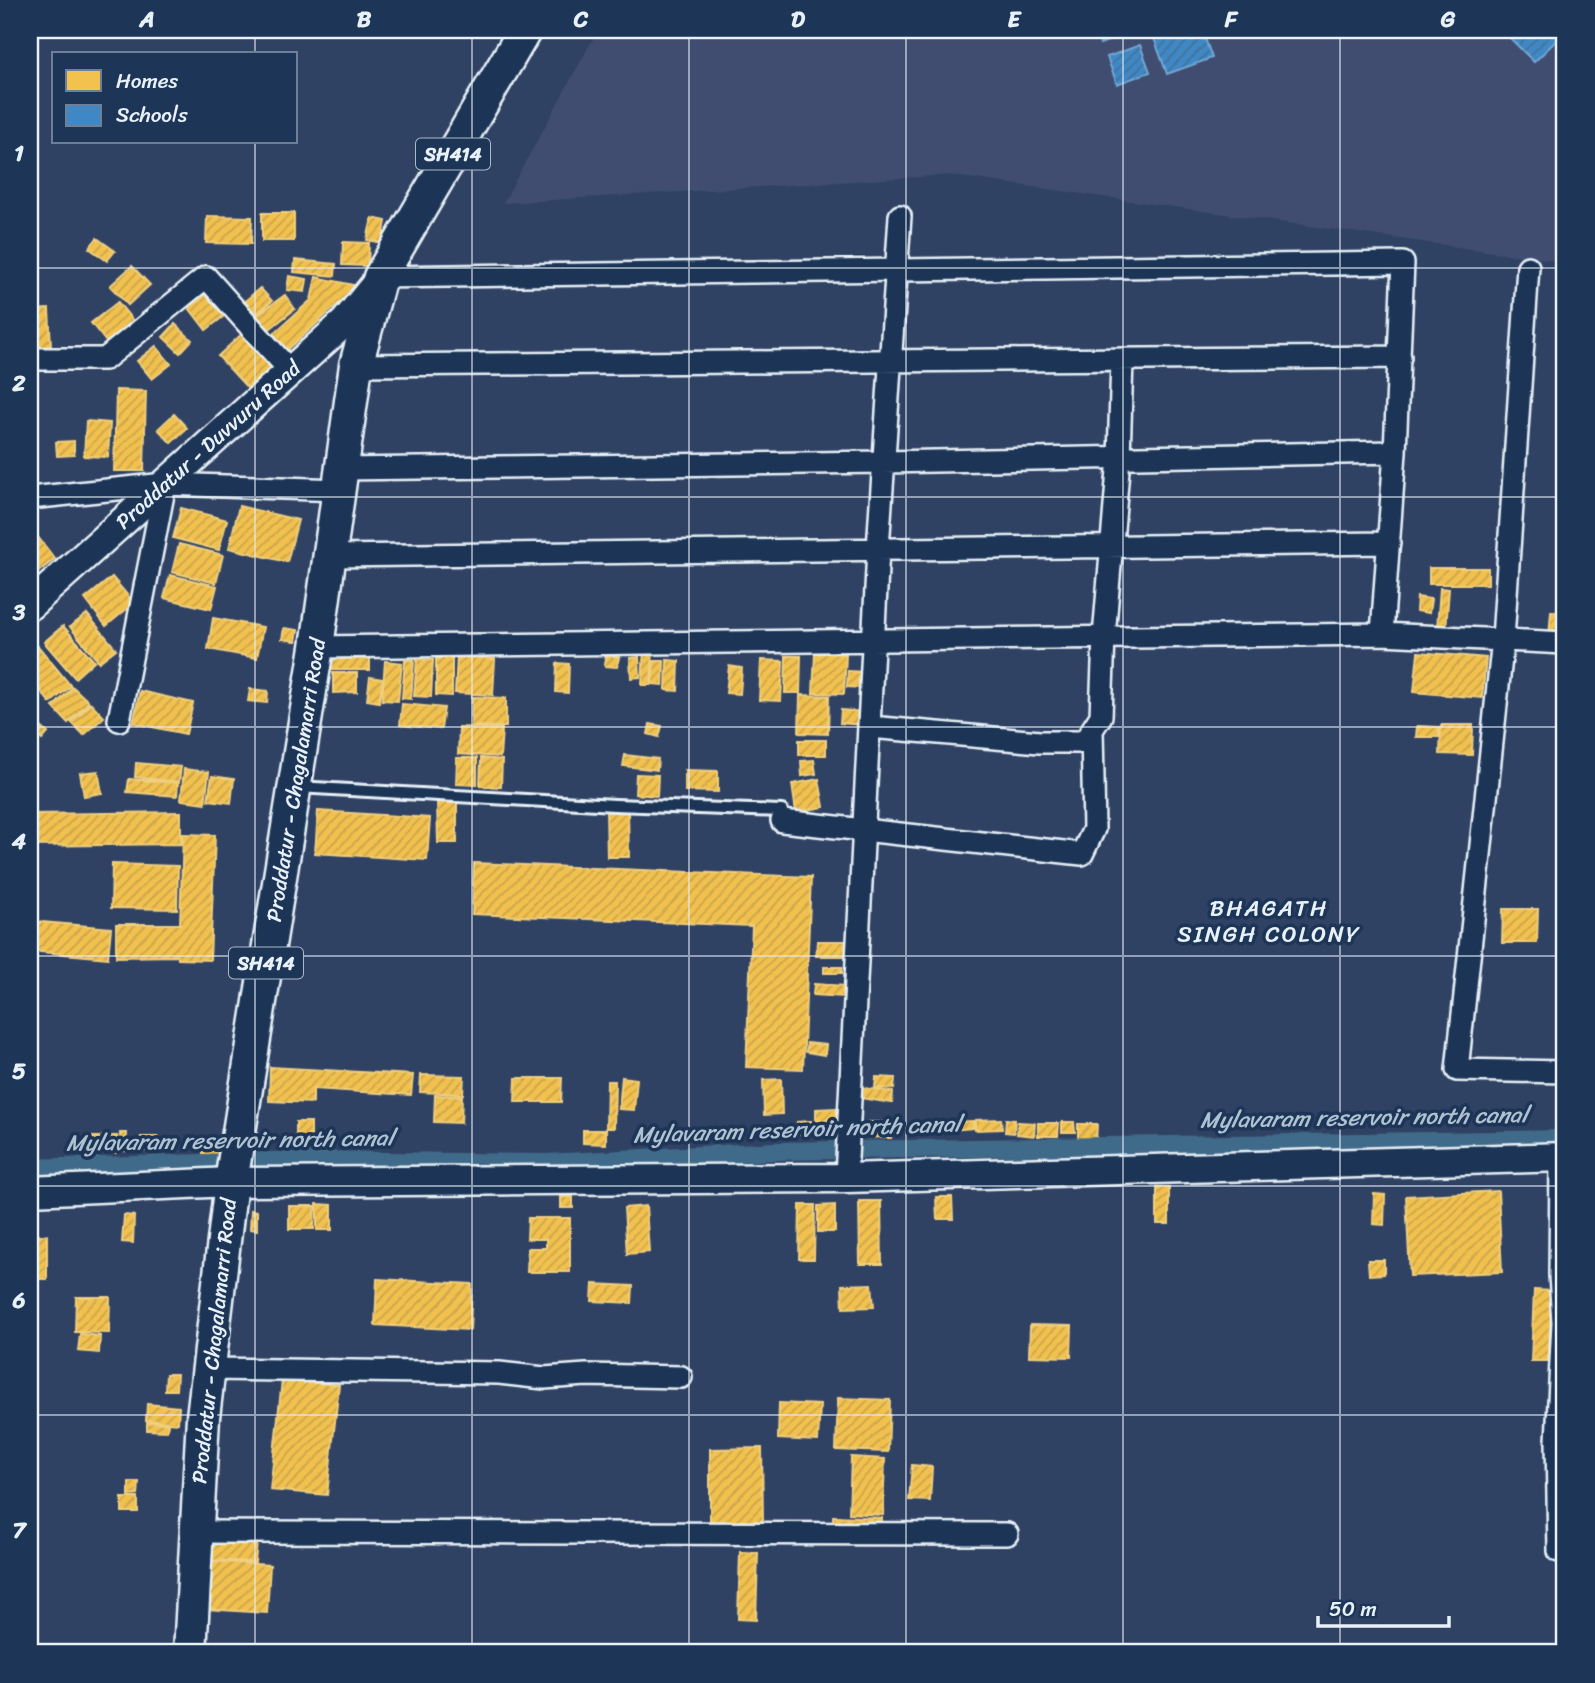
<svg xmlns="http://www.w3.org/2000/svg" width="1595" height="1683" font-family="Sriracha,sans-serif">
  <style>
    .built { fill: #414e71 }
    .homes { fill: url(#homes-hatch); stroke: #efcf81; stroke-width: 2 }
    .schools { fill: url(#schools-hatch); stroke: #72a8d4; stroke-width: 2 }
    .lines { fill: none; stroke-linecap: round; stroke-linejoin: round }
    .canal { stroke: #416a89; stroke-width: 18 }
    .lane-casing { stroke: #e8f1f8; stroke-width: 16 }
    .street-casing { stroke: #e8f1f8; stroke-width: 26 }
    .secondary-casing { stroke: #e8f1f8; stroke-width: 33 }
    .primary-casing { stroke: #e8f1f8; stroke-width: 37 }
    .lane { stroke: #1d3557; stroke-width: 10 }
    .street { stroke: #1d3557; stroke-width: 21 }
    .secondary { stroke: #1d3557; stroke-width: 28 }
    .primary { stroke: #1d3557; stroke-width: 32 }
    .grid { fill: none; stroke: #e8f1f8; stroke-width: 2; stroke-opacity: 0.55 }
    .labels { text-anchor: middle; stroke-width: 7; stroke-linejoin: round; paint-order: stroke }
    .shield { fill: #1d3557; stroke: #abb9c8; stroke-width: 2 }
    .shield-label { font-size: 19px; font-weight: bold; fill: #e8f1f8 }
    .street-label { font-size: 21px; fill: #e8f1f8; stroke: #1d3557 }
    .neighbourhood-label { font-size: 23px; letter-spacing: 2px; fill: #e8f1f8; stroke: #1d3557 }
    .water-label { font-size: 23px; font-style: italic; fill: #aec2d1; stroke: #1d3557 }
    .neatline { fill: none; stroke: #e8f1f8; stroke-width: 2.5 }
    .grid-label { font-size: 23px; text-anchor: middle; font-weight: bold; fill: #e8f1f8 }
  </style>
  <defs>
    <pattern id="homes-hatch" width="6" height="6" patternUnits="userSpaceOnUse" patternTransform="scale(1.75)"><rect width="6" height="6" fill="#f2c14e"/><path d="M-1 1l2-2M0 6l6-6M5 7l2-2" fill="none" stroke="#c7a34d"/></pattern>
    <pattern id="schools-hatch" width="6" height="6" patternUnits="userSpaceOnUse" patternTransform="scale(1.75)"><rect width="6" height="6" fill="#3f88c5"/><path d="M-1 1l2-2M0 6l6-6M5 7l2-2" fill="none" stroke="#41729a"/></pattern>
  </defs>
  <rect width="100%" height="100%" fill="#304264"/>
  <filter id="ink" filterUnits="userSpaceOnUse"><feTurbulence type="fractalNoise" baseFrequency=".0143" numOctaves="2"/><feDisplacementMap in="SourceGraphic" scale="14" xChannelSelector="R" yChannelSelector="G"/><feConvolveMatrix kernelMatrix="1 2 1 2 8 2 1 2 1" color-interpolation-filters="sRGB"/></filter>
  <g filter="url(#ink)">
    <path class="built" d="M598,30h967v232l-617,-87 -445,28z"/>
    <path class="homes" d="M262,213h32v28h-32z
      M207,216l45,1 -1,27 -45,-1z
      M372,218l14,3 -4,22 -15,-3z
      M97,238l18,13 -8,10 -18,-13z
      M343,242l26,1 -1,23 -26,-1z
      M295,260l41,4 -1,12 -41,-4z
      M132,266l18,19 -22,20 -18,-19z
      M289,276l18,3 -2,13 -18,-2z
      M316,277l42,9 -71,64 -14,-16 38,-34z
      M260,288l12,13 -15,13 -12,-13z
      M206,294l18,22 -18,14 -17,-22z
      M285,295l10,14 -28,22 -11,-15z
      M118,302l16,20 -27,21 -16,-20z
      M49,309l2,37 -21,1v-37z
      M175,324l17,16 -12,13 -17,-16z
      M243,333l33,35 -25,24 -33,-36z
      M156,346l15,18 -19,15 -15,-18z
      M116,390l30,1 -2,80h-30z
      M174,414l13,14 -16,15 -13,-14z
      M86,421l24,2 -2,34 -24,-1z
      M74,441v14l-17,1 -1,-14z
      M239,506l59,14 -11,42 -58,-14z
      M181,508l46,12 -8,30 -46,-12z
      M38,537l17,22 -25,19v-35z
      M179,544l44,11 -7,28 -44,-11z
      M1429,568h59v16h-59z
      M170,575l47,11 -6,23 -47,-11z
      M112,577l22,26 -28,23 -21,-27z
      M1440,588l9,1 -3,40 -9,-1z
      M1417,597l14,2 -2,14 -13,-2z
      M1551,611l14,1v27l-16,-2z
      M87,614l29,35 -17,13 -29,-35z
      M213,618l50,9 -6,31 -49,-9z
      M63,626l31,35 -19,17 -31,-36z
      M284,628l14,2 -2,11 -14,-2z
      M38,646l33,40 -21,17 -20,-26v-25z
      M644,648l9,1 -2,36h-9z
      M1418,652l68,6 -4,40 -68,-6z
      M815,653l31,1 -2,40 -31,-1z
      M606,655l13,2 -2,10 -12,-1z
      M457,656l38,3 -2,36 -38,-2z
      M786,656h15l-1,37h-15z
      M328,657h42v13h-42z
      M639,657l1,20 -9,1 -1,-20z
      M436,658h16v38l-16,-1z
      M417,659l16,1 -2,37 -17,-1z
      M405,660h9l-3,39 -9,-1z
      M667,660l12,1 -1,30 -12,-1z
      M761,660l22,1 -2,40 -22,-1z
      M385,661l17,2 -4,38 -16,-1z
      M654,661h10l-1,24 -11,-1z
      M557,663l12,1 -1,29 -12,-1z
      M729,666l13,2 -2,26 -14,-1z
      M848,671l16,1 -1,16 -16,-1z
      M333,673h24v19l-24,1z
      M370,677l13,2 -4,23 -12,-2z
      M73,687l16,15 -21,21 -15,-16z
      M250,689l18,2 -1,12 -19,-2z
      M140,691l53,12 -7,31 -53,-11z
      M800,695l29,1 -1,38 -29,-1z
      M472,697l34,1v29l-35,-1z
      M91,703l13,14 -20,18 -13,-13z
      M402,704l42,4 -3,21 -41,-4z
      M841,710l23,2 -1,13 -23,-2z
      M650,724l12,2 -3,11 -11,-3z
      M39,725l9,8 -6,7 -9,-8z
      M1441,725h32l-1,30 -32,-1z
      M1417,726l22,1v10h-23z
      M459,727l43,2 -2,28 -42,-3z
      M799,740h27v15h-27z
      M625,755l33,4 -1,11 -34,-4z
      M457,758h20v27l-21,-1z
      M481,758l21,2 -1,27 -21,-1z
      M814,760l2,14 -14,2 -1,-15z
      M136,763l45,4 -2,15 -44,-5z
      M184,769l25,3 -4,31 -24,-3z
      M685,770l33,1v21l-33,-1z
      M98,771l4,22 -18,3 -4,-23z
      M636,774l22,1 -1,21 -22,-2z
      M212,776l22,3 -3,24 -23,-3z
      M129,779l49,4 -1,13 -50,-4z
      M819,779l5,28 -28,5 -4,-28z
      M437,802h20v41h-19z
      M318,811l112,7 -3,42 -112,-7z
      M606,811h22l1,46h-22z
      M181,812v32l-151,2v-32z
      M183,834l32,1 -5,125 -32,-1v-3l-62,1v-33h64z
      M474,863l337,14 -8,192 -57,-2 6,-141 -280,-12z
      M112,864l66,2 -1,43 -66,-1z
      M1503,909h35l-1,34h-35z
      M30,921l81,7 -3,30 -78,-7z
      M817,941h34v15h-35z
      M824,967h18v6h-18z
      M814,984l32,2 -1,11 -32,-2z
      M807,1043l19,2 -1,10 -19,-3z
      M270,1067l143,8 -2,20 -98,-6v14l-44,-2z
      M421,1075l43,1 -1,18 -43,-2z
      M622,1077l15,2 -3,31 -15,-1z
      M876,1077l19,1 -1,11 -19,-1z
      M516,1078h46l-1,24h-46z
      M781,1079l1,35 -18,1 -1,-35z
      M607,1081h8l-1,47h-8z
      M856,1087l37,5 -1,11 -38,-6z
      M435,1095l27,1 -1,27 -27,-1z
      M837,1108l1,12 -22,1v-12z
      M1001,1119l1,10 -27,1v-10z
      M1006,1119l9,1 -1,13 -9,-1z
      M811,1121l1,12 -14,1 -1,-12z
      M973,1121v7l-22,2 -1,-8z
      M296,1122h15v24h-15z
      M868,1122h11l1,15 -12,1z
      M882,1122h9v16h-10z
      M945,1122v10l-20,1v-10z
      M1018,1122l17,1 -1,13 -17,-2z
      M1062,1122h12l1,10h-13z
      M1038,1123h21l-1,13h-20z
      M1078,1124h19l-1,18 -18,-1z
      M583,1130h23v14l-23,-1z
      M120,1133h7l-1,18h-7z
      M102,1136h15l-1,17 -15,-1z
      M87,1137h12v16h-13z
      M141,1137h17l-1,14h-17z
      M203,1147l15,1v9l-15,-1z
      M1157,1187h12v37h-12z
      M1498,1191l4,81 -92,4 -4,-80z
      M1374,1194l11,1 -1,30 -11,-1z
      M561,1197h12v11h-12z
      M936,1197h16l1,22h-16z
      M859,1201h22l1,63h-22z
      M317,1204l15,1v25h-15z
      M800,1205h15l-1,54h-15z
      M835,1205v27h-17v-26z
      M289,1206h26l-1,23h-25z
      M646,1206l3,46 -22,2 -3,-46z
      M251,1210l6,1v19l-7,-1z
      M124,1215l10,1 -1,27 -11,-1z
      M528,1218h42v54h-43l1,-24h18v-9h-19z
      M30,1235h17v44h-17z
      M1368,1260h16v14l-15,1z
      M377,1279l95,5 -2,46 -95,-5z
      M593,1284l40,2 -1,17 -40,-2z
      M872,1284l2,23 -31,1 -1,-23z
      M1534,1290l18,1 -4,70h-17z
      M76,1297h34l-1,36 -34,-1z
      M1030,1325l42,1 -1,31 -42,-1z
      M80,1334l20,2 -1,17 -21,-2z
      M166,1374h11l-1,16h-11z
      M282,1380l57,5 -12,110 -57,-5z
      M838,1398l52,2 -2,52 -52,-2z
      M779,1403l41,2 -2,36 -40,-2z
      M147,1404l32,3 -1,16 -32,-3z
      M147,1422l21,1 -1,8 -20,-1z
      M762,1448l1,74 -53,1v-74z
      M851,1457l34,2 -2,56 -34,-2z
      M912,1465l20,2 -2,34 -21,-1z
      M129,1482h10l-1,13 -9,1z
      M122,1498h16v14h-16z
      M833,1516l49,2v9l-49,-2z
      M214,1540l43,3 -2,19 -43,-2z
      M740,1552l18,1 -2,67 -18,-1z
      M209,1561l61,4 -3,48 -61,-4z"/>
    <path class="schools" d="M1102,30h36l-38,14 -4,-12z
      M1175,30h27l10,28 -45,16 -13,-36z
      M1502,30h63v2l-31,30z
      M1140,45l10,27 -33,12 -10,-27z"/>
    <g class="lines">
      <path class="canal" d="M30,1168l278,-8 238,3 229,-12 790,-12"/>
      <g class="lane-casing">
        <path id="lane" d="M297,787l318,18 167,6"/>
      </g>
      <g class="street-casing">
        <path id="street" d="M1528,267l-25,372 -46,431 108,2
          M380,277l1023,-14 -8,189 -13,182
          M30,359h75l101,-82 84,94
          M356,365l1044,-8
          M341,469l543,-7 511,-10
          M30,498l135,-14 176,6
          M330,556l1059,-13
          M317,647l1065,-13 183,9
          M119,720l46,-236
          M870,727l170,15h44l17,-26 3,-79 15,-179 3,-99
          M782,821l300,33 12,-25 -2,-99
          M1561,1157l-1,118 3,47 -6,119 2,110h6
          M846,1178l32,-629 22,-333
          M209,1369l290,4 45,5 42,-3 95,2
          M197,1532l810,2"/>
      </g>
      <g class="secondary-casing">
        <path id="secondary" d="M30,605l314,-282 35,-43
          M30,1191l201,-9 615,-4 719,-21"/>
      </g>
      <g class="primary-casing">
        <path id="primary" d="M190,1653l13,-236 28,-235 86,-535 39,-282 24,-88 145,-247"/>
      </g>
      <use href="#lane" class="lane"/>
      <use href="#street" class="street"/>
      <use href="#secondary" class="secondary"/>
      <use href="#primary" class="primary"/>
    </g>
  </g>
  <path class="grid" d="M255,30v24M472,30v1623M689,30v1623M906,30v1623M1123,30v1623M1340,30v1623M255,142v1511M30,268h1535M30,497h1535M30,727h1535M30,956h1535M30,1186h1535M30,1415h1535"/>
  <g class="labels">
    <g class="shield">
      <rect x="416" y="138.5" width="74" height="31" rx="5"/>
      <rect x="229" y="947.5" width="74" height="31" rx="5"/>
    </g>
    <g class="shield-label">
      <text x="453" y="161">SH414</text>
      <text x="266" y="970">SH414</text>
    </g>
    <g class="street-label">
      <text transform="translate(208 445) rotate(-42)" y="7">Proddatur - Duvvuru Road</text>
      <text transform="translate(296 780) rotate(-81)" y="7">Proddatur - Chagalamarri Road</text>
      <text transform="translate(214 1341) rotate(-84)" y="7">Proddatur - Chagalamarri Road</text>
    </g>
    <g class="neighbourhood-label">
      <text x="1269" y="916">BHAGATH<tspan x="1269" dy="26">SINGH COLONY</tspan></text>
    </g>
    <g class="water-label">
      <text transform="translate(1364 1117) rotate(-1)" y="8">Mylavaram reservoir north canal</text>
      <text transform="translate(797 1129) rotate(-2)" y="8">Mylavaram reservoir north canal</text>
      <text transform="translate(230 1140) rotate(-1)" y="8">Mylavaram reservoir north canal</text>
    </g>
  </g>
  <rect width="1595" height="1683" fill="none" stroke="#1d3557" stroke-width="77"/>
  <rect x="52" y="52" width="245" height="91" fill="#1d3557" stroke="#6e8097" stroke-width="2"/>
  <rect x="66" y="70" width="35" height="21" fill="#f2c14e" stroke="#6e8097" stroke-width="2"/>
  <text x="116" y="88" font-size="21" fill="#e8f1f8">Homes</text>
  <rect x="66" y="105" width="35" height="21" fill="#3f88c5" stroke="#6e8097" stroke-width="2"/>
  <text x="116" y="122" font-size="21" fill="#e8f1f8">Schools</text>
  <path d="M1318 1616v10h131v-10" fill="none" stroke="#e8f1f8" stroke-width="3.5"/>
  <text x="1329" y="1616" font-size="21" fill="#e8f1f8" stroke="#1d3557" stroke-width="5" paint-order="stroke">50 m</text>
  <rect x="38" y="38" width="1518" height="1606" class="neatline"/>
  <g class="grid-label">
    <text x="147" y="27">A</text>
    <text x="364" y="27">B</text>
    <text x="581" y="27">C</text>
    <text x="798" y="27">D</text>
    <text x="1014" y="27">E</text>
    <text x="1231" y="27">F</text>
    <text x="1448" y="27">G</text>
    <text x="19" y="161">1</text>
    <text x="19" y="391">2</text>
    <text x="19" y="620">3</text>
    <text x="19" y="849">4</text>
    <text x="19" y="1079">5</text>
    <text x="19" y="1308">6</text>
    <text x="19" y="1538">7</text>
  </g>
</svg>
